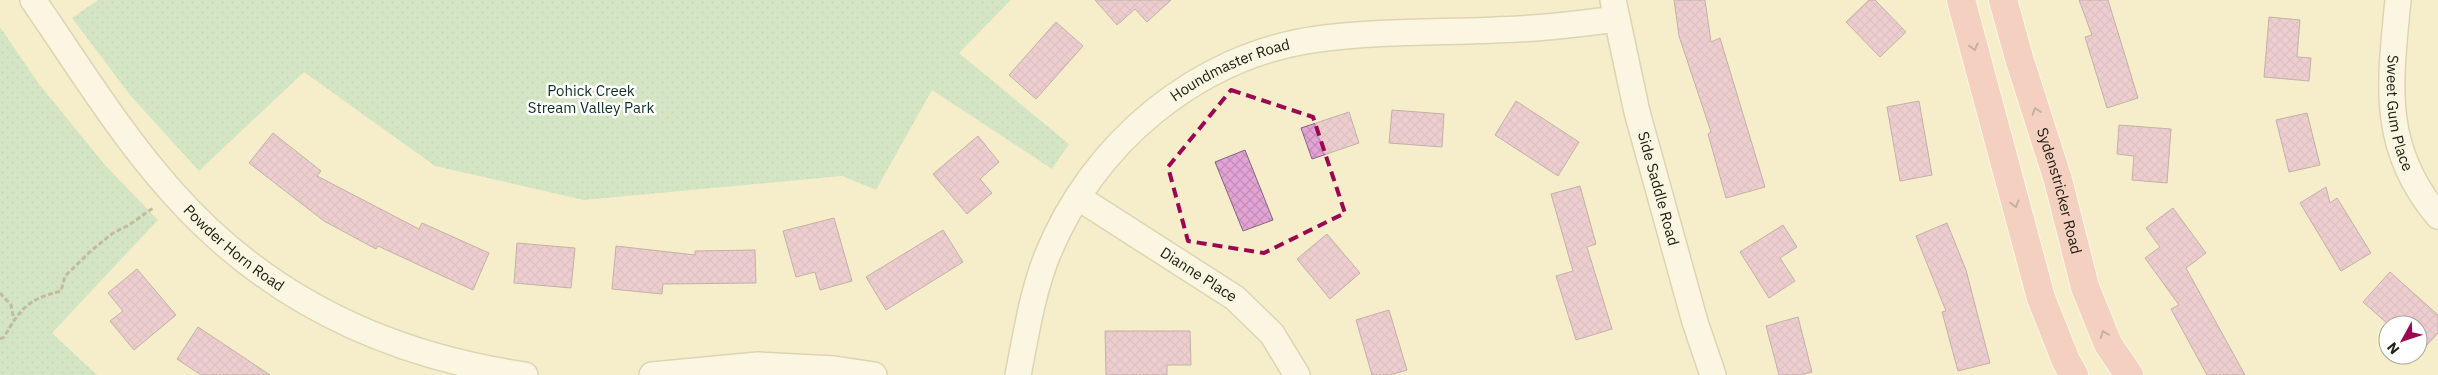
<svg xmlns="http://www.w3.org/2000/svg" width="2438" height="375" font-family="'IBM Plex Sans',sans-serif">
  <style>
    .park { fill: url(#park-dots) }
    .building { fill: url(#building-cross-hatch); stroke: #82677c }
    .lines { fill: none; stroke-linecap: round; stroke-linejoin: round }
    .minor-casing { stroke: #beb694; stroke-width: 28 }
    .major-casing { stroke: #fff; stroke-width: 30 }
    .path { stroke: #837e67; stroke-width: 3; stroke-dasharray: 5 2.5; stroke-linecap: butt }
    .minor { stroke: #fff; stroke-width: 25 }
    .major { stroke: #f2acb3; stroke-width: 28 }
    .oneway { stroke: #8a6663 }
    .marked { fill: none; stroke: #9d0651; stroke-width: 4; stroke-dasharray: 10 6; stroke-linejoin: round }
    .labels { text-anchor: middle; stroke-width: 5; stroke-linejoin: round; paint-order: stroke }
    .street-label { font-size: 15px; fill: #232013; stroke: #fff }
    .park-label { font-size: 15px; fill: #0f3120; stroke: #fff }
  </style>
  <defs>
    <pattern id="park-dots" width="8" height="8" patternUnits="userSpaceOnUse" patternTransform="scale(1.25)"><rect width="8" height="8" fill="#abd9bd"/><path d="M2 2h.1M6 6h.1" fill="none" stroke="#93baa2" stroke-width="1.8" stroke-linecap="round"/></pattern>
    <pattern id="building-cross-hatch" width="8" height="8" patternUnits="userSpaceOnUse" patternTransform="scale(1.25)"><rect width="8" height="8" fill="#e3a4d5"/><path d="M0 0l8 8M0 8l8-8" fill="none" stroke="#c28db6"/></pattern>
  </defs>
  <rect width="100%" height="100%" fill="#f6eecb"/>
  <path class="park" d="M98,0h913l-52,53 110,91 -17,25 -120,-79 -56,100 -34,-14 -258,24 -149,-34 -131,-94 -105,99 -69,-76 -58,-77z
    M0,27l39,57 66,81 53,55 -106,113 45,42h-97z"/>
  <path class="building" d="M1095,0h76l-24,22 -12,-13 -18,16z
    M1674,0h31l6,42 9,-4 45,149 -39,11 -18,-64 3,-2 -32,-96z
    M1869,0h6l31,32 -26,25 -34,-35z
    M2079,0h29l30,98 -31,10 -22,-71 7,-2z
    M2269,17l31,3 -3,37 14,1 -2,23 -45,-4z
    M1056,22l27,24 -47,53 -27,-24z
    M1516,101l63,41 -21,34 -63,-41z
    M1919,101l13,74 -32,6 -13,-74z
    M1392,110l52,4 -2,33 -53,-4z
    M1349,112l10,31 -47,16 -11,-31z
    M2307,113l13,52 -31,7 -13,-52z
    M2119,125l52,4 -4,54 -35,-3 2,-24 -17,-2z
    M273,133l48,38 -4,5 102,53 3,-6 67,30 -16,37 -95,-44 -2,3 -52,-28 -75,-58z
    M978,136l21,26 -19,17 12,14 -25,21 -34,-40z
    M1245,150l28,70 -30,11 -28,-69z
    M1580,186l16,58 -9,3 25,82 -36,11 -20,-64 17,-5 -22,-77z
    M2326,187l4,16 7,-5 34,55 -30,18 -41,-68z
    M2173,208l33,45 -20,15 59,107h-38l-36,-66 8,-4 -34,-47 15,-11 -14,-19z
    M834,218l18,63 -32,9 -5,-18 -19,5 -13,-46z
    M1947,223l19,47 24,93 -32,8 -16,-59 4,-1 -30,-75z
    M1783,225l14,22 -17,11 15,23 -26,17 -29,-46z
    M943,230l20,32 -77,48 -20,-33z
    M1327,234l33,39 -30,26 -33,-40z
    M517,243l58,5 -4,40 -57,-5z
    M616,246l79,9v-4l60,-1 1,33 -93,1 -1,10 -50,-5z
    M137,269l39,46 -42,35 -24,-29 13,-10 -15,-18z
    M2390,272l48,43v18l-20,22v-30h-29l-26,-23z
    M1389,310l18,60 -17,5h-18l-16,-55z
    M1798,317l14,55 -12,3h-21l-13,-49z
    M198,327l72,48h-69l-24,-16z
    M1105,331h85l1,34h-24v10h-61z"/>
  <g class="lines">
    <g class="minor-casing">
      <g id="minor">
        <path id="s1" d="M33,0c45,65 87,134 140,193 94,106 214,162 352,182"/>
        <path id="s2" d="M1613,0l24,112 58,210 18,53"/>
        <path id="s3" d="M2398,0c-8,83 -18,147 40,216"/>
        <path id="s4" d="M1079,198l156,100 37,36 25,41"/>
        <path d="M652,375l106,-10 76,4 40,6"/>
        <path id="s5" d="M1018,375c8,-40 14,-81 29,-119 45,-112 150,-201 271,-217 75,-10 152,-5 228,-12 24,-2 47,-5 70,-8"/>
      </g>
    </g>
    <g class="major-casing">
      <g id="major">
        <path d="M1961,0l80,298 25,63 8,14"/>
        <path id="s6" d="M2003,0l16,58 39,122 27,107 23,57 21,31"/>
      </g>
    </g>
    <path class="path" d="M0,293l11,12 3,15
      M0,339l4,-2c17,-29 24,-38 57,-46l4,-15 27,-26 21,-17 16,-8 24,-17"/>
    <use href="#minor" class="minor"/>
    <use href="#major" class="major"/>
  </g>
  <defs><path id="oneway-chevron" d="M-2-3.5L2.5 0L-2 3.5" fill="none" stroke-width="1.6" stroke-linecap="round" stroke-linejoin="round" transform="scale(1.25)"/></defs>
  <g class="oneway">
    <use href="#oneway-chevron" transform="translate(1974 47) rotate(75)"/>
    <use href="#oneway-chevron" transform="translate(2036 111) rotate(-108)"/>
    <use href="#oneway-chevron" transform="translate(2015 204) rotate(75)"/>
    <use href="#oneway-chevron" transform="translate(2104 334) rotate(-111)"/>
  </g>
  <path d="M0 0H2438V375H0ZM1231,90l82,27 32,96 -81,40 -76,-12 -20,-74z" fill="#f6eecb" fill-opacity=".55" fill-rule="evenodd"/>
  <path class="marked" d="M1231,90l82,27 32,96 -81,40 -76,-12 -20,-74z"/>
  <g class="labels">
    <g class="street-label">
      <text dy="5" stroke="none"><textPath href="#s5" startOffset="392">Houndmaster Road</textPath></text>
      <text dy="5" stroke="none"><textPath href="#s3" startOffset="114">Sweet Gum Place</textPath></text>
      <text dy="5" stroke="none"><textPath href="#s2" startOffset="194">Side Saddle Road</textPath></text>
      <text dy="5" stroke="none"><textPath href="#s6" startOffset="199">Sydenstricker Road</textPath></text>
      <text dy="5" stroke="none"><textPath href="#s1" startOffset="321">Powder Horn Road</textPath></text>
      <text dy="5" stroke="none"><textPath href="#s4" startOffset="142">Dianne Place</textPath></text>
    </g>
    <g class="park-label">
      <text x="591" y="96">Pohick Creek<tspan x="591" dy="17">Stream Valley Park</tspan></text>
    </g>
  </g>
  <g transform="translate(2403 340) rotate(230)"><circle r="24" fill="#ffffff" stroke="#a7a6a1"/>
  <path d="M0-4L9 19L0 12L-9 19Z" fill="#9d0651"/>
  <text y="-8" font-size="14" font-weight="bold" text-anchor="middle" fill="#232013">N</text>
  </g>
</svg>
